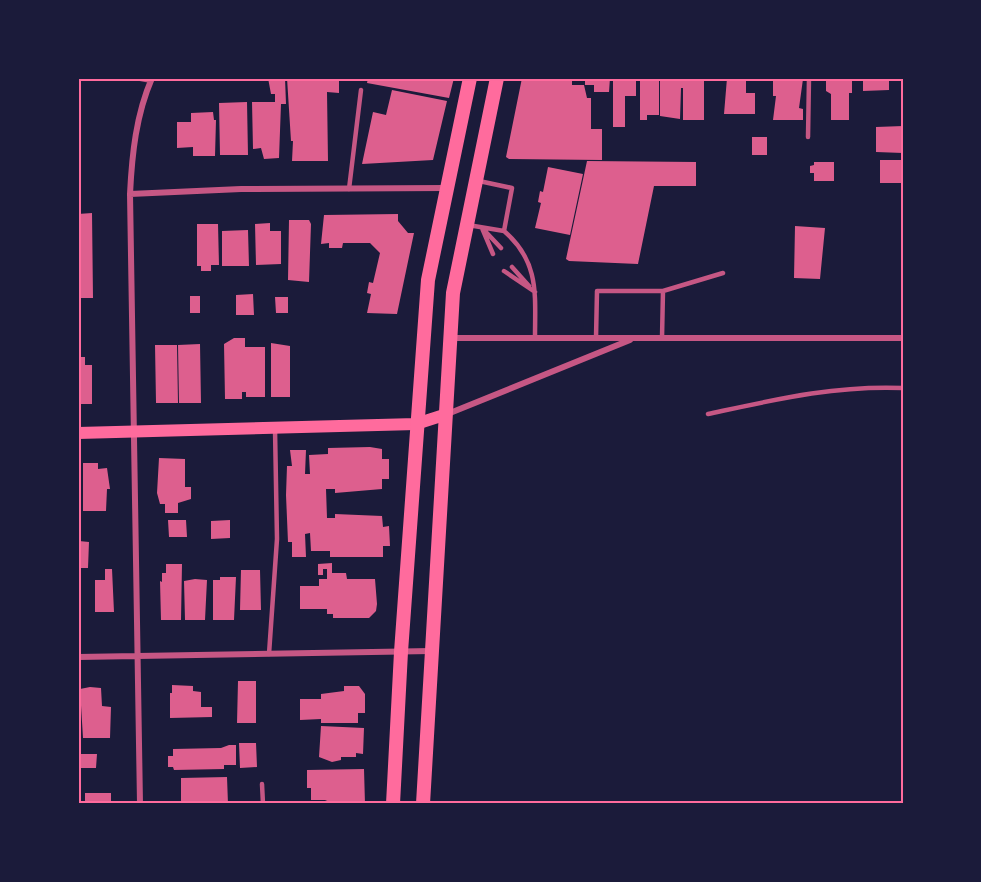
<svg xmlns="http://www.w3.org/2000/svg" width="981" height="882" font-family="'Archivo Narrow',sans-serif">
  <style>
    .building { fill: #dd5f8e }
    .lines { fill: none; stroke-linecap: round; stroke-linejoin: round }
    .service { stroke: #c65784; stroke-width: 4.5 }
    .minor { stroke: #c65784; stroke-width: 6 }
    .secondary { stroke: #ff6b9d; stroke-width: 12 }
    .primary { stroke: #ff6b9d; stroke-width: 14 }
    .neatline { fill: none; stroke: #ff6b9d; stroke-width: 2 }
  </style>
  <rect width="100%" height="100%" fill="#1b1b3a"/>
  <path class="building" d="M268,78h17l1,26h-5l-2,54 -15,1 -3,-11 -8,1 -1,-47h23v-8h-4z
    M287,78h52v15l-12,-1 1,69h-36l1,-20h-2z
    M368,78h86l-5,20 -82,-15z
    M522,78h50v7h12l3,13h4v31h11v31l-93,-1 -3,-2z
    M585,78h25l-1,14h-15v-7h-9z
    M613,78h23v18h-11v31h-12z
    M640,78h19v37h-12v5h-7z
    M660,78h44v42h-21v-32h-2l-1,31 -20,-3z
    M727,78h19v15h9v21h-31z
    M773,78l30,1 -4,29 4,1v11h-30l3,-24h-3z
    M826,78h26v15h-3v27h-18v-26l-5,-3z
    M863,78h26v12l-26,1z
    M392,90l55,11 -14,59 -71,4 11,-52 13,3z
    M247,102l1,53h-28l-1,-52z
    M213,112l1,8h2l-1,36h-22v-9l-16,1v-26h14v-9z
    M903,126v27l-27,-1v-25z
    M752,137h15v18h-15z
    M880,160h21v23h-21z
    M587,161l109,1v24h-42l-16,78 -69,-3 -3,-2z
    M814,162h20v19h-20v-8h-4v-7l4,-1z
    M548,167l35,7 -13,61 -35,-7 6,-25 -3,-1 2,-11 3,1z
    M92,213l1,85h-13l1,15h-3v-99z
    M398,214v7l10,12h6l-17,81 -30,-1 4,-19 -4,-1 2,-11 4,1 7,-30 -10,-10h-27l-1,5h-13v-5l-8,1 3,-29z
    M289,220h20l2,4 -2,58 -21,-2z
    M270,223v8h11v33l-25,1 -1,-41z
    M197,224h21l1,41h-8v6h-10v-5h-4z
    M795,226l30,2 -5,51 -26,-1z
    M248,230l1,36h-27v-35z
    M253,294l1,21h-18v-20z
    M190,296h10v17h-10z
    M275,297h13v16h-12z
    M234,338h11v9h20v50h-19v-5h-4v7h-17l-1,-55z
    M271,343l19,3v51h-19z
    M200,344l1,59h-22l-1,-58z
    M155,345h22l1,58h-22z
    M78,357h7v8h7v39h-14z
    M370,447l12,2v10h7v20h-7v10l-47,4v-4h-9l1,29h8v-4l47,2 1,11 6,-1 1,20h-7v11h-53v-6h-19l-1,-18 -5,1 1,23h-14v-15h-4l-2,-47 1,-29h5l-2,-16h16l-1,24h5l-1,-19 19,-1v-6z
    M159,458l26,1v28h6v12l-13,4v10h-13v-9h-5l-3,-11z
    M83,463h15v6l9,-1 3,21h-3l-1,22h-23z
    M168,520h18l1,17h-18z
    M230,520v18l-19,1v-18z
    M79,541l10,1 -1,26h-10z
    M332,563v10h14l1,6h28l2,25 -1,7 -7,7h-36v-4h-6v-5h-27v-23h19v-7h8v-10h-4v6h-5v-11z
    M166,564h16l-1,56h-20l-1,-39 2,1v-9h4z
    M105,569h7l2,43h-19v-32h10z
    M241,570h19l1,40h-21z
    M220,577h16l-2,43h-21v-40h7z
    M195,579l12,1 -2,40h-20l-1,-39z
    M238,681h18v42h-19z
    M172,685l21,1v5l8,1v15h11v10l-42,1v-25h2z
    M344,686h15l6,8v19h-7v10h-37v-4l-21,1v-21h21v-5l23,-3z
    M90,687l11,1 1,18 9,1 -1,31h-27l-3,-49z
    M321,726l43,2 -1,26 -7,-1v4h-15v3l-9,2 -13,-5z
    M239,743h17l1,24 -17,1z
    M229,745h7v20h-12v4l-50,1 -1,-3h-5v-11h5v-7l48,-1z
    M78,754h19l-1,14h-18z
    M364,769l1,35h-31l-9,-4h-14v-12h-4v-18z
    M227,777l1,27h-47v-26z
    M85,793h26v11h-26z"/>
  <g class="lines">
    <path class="service" d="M808,137l1,-59
      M479,181l33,7 -8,43c36,31 31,64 31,107
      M349,189l12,-99
      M468,225l36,6
      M482,228l11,26
      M484,230l17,18
      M512,267l17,19
      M504,271l31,21
      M663,291l60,-18
      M596,338l1,-47h66l-1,47
      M708,414c65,-14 128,-29 195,-26
      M269,654l8,-115 -2,-110
      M262,784l1,20"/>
    <path class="minor" d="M140,78l11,2
      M130,194l111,-5 205,-1
      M449,338h454
      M445,415l185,-75
      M78,657l353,-6
      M140,804l-10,-610c2,-40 6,-79 22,-116"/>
    <path class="secondary" d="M78,433l338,-9 28,-9"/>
    <path class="primary" d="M393,804l8,-152 27,-372 42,-202
      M423,804l30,-511 44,-215"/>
  </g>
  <rect width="981" height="882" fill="none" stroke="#1b1b3a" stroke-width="159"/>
  <rect x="80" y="80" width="822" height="722" class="neatline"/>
</svg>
